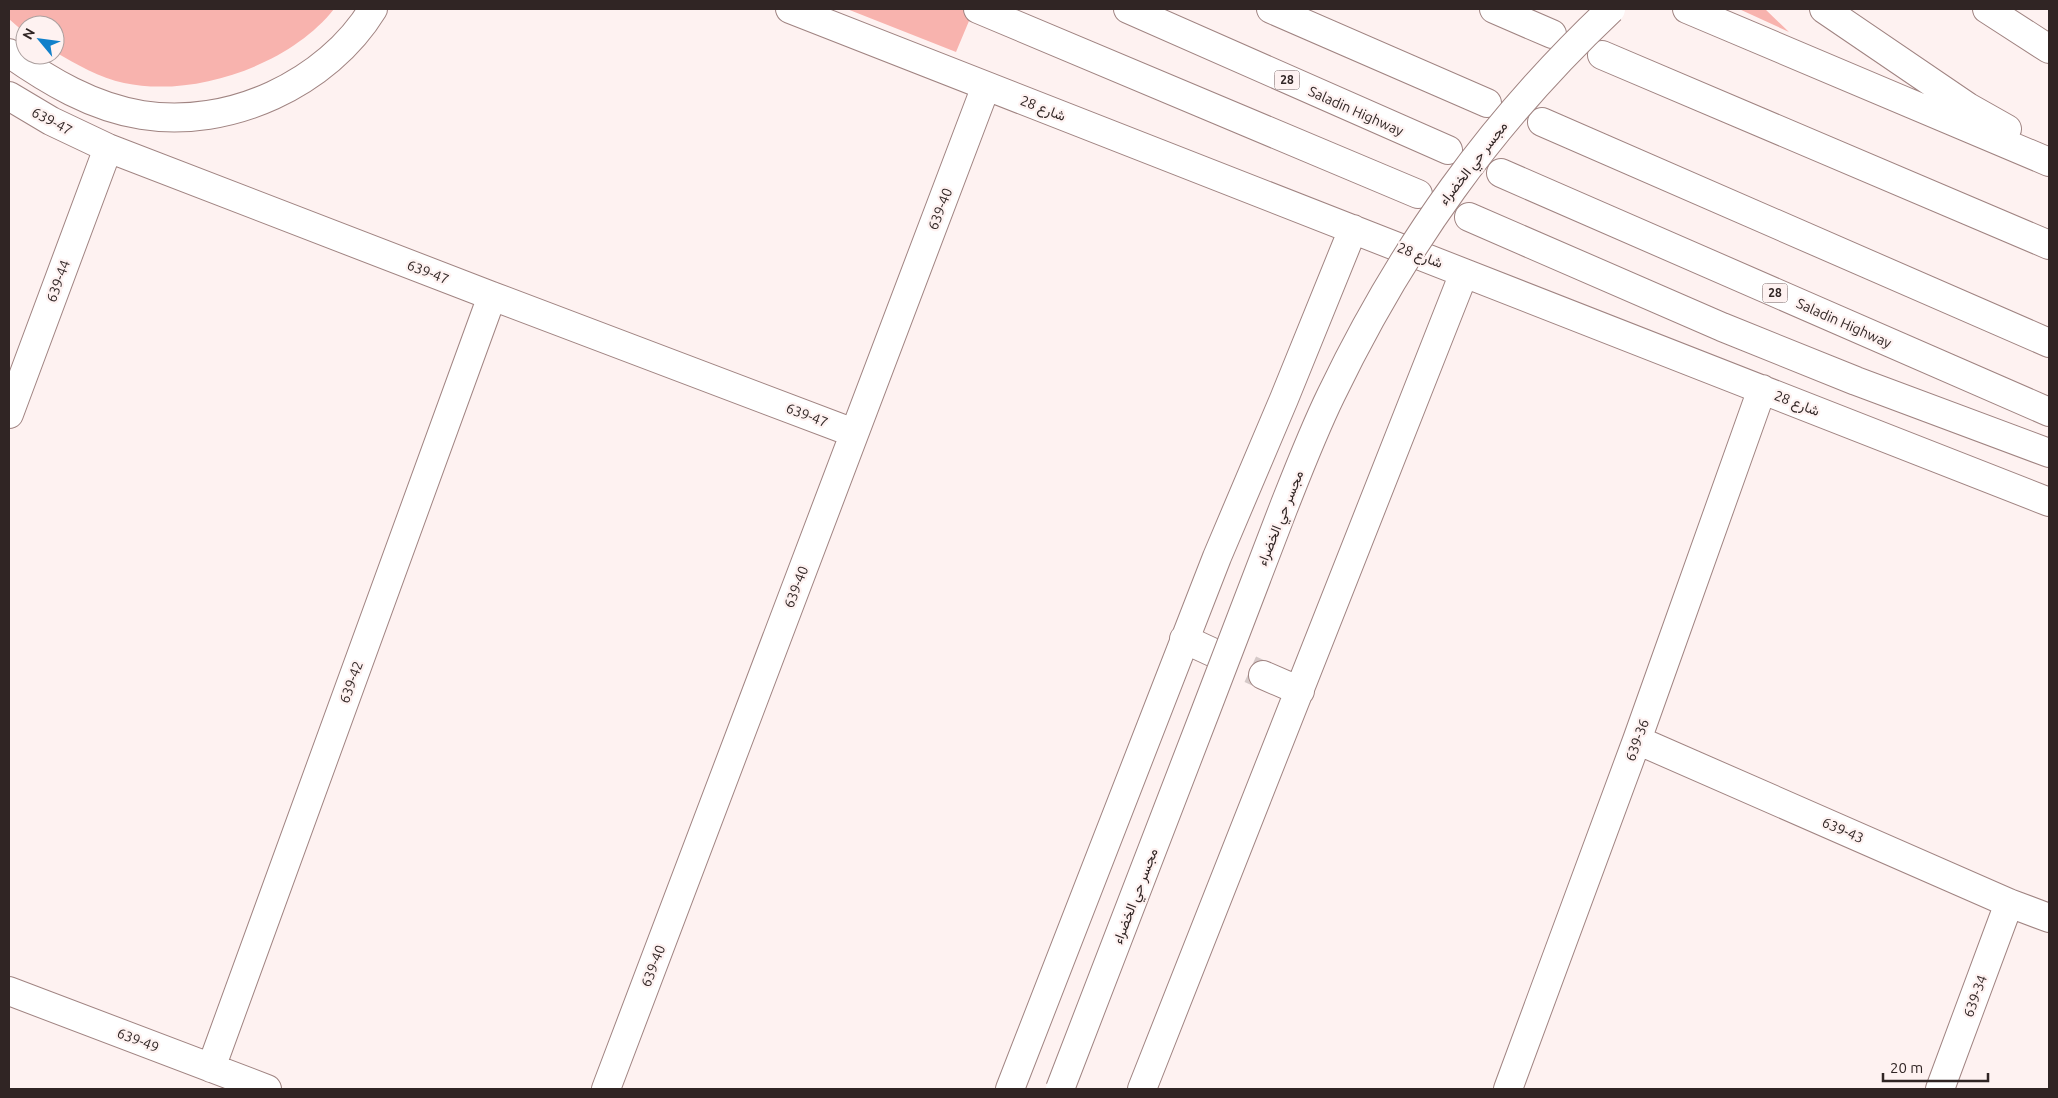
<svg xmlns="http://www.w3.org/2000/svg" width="2058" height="1098" font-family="Ubuntu,Vazirmatn,sans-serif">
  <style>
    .green { fill: #f8b3ae }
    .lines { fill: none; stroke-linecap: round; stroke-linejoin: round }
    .minor-tunnel { stroke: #d5c9c8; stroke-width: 28; stroke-dasharray: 28 14; stroke-linecap: butt }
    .minor-casing { stroke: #a08482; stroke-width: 30 }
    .tertiary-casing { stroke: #a08482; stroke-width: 30 }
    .motorway-casing { stroke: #a08482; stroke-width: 30 }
    .minor { stroke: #fff; stroke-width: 28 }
    .tertiary { stroke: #fff; stroke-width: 28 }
    .motorway { stroke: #fff; stroke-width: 28 }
    .tertiary-bridge-casing { stroke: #a08482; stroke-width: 30; stroke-linecap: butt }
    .tertiary-bridge { stroke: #fff; stroke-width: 28 }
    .labels { text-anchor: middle; stroke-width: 4.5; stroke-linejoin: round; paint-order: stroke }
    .shield { fill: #fef2f1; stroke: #6e6262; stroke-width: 1 }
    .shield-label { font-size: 12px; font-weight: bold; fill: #302524 }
    .street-label { font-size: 14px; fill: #302524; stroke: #fef2f1 }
  </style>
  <rect width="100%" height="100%" fill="#fef2f1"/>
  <path class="green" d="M9,9h325c-44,56 -140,89 -210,74 -24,-5 -48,-19 -69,-31v-27h-30v8l-16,-14z
    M847,9h127l-18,43z
    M1739,9h26l24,23z"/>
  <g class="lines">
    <path class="minor-tunnel" d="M1212,652l51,23"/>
    <g class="minor-casing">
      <path id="minor" d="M790,9l1259,493
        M9,96l42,25 57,27 384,148 362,137
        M9,414l99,-266
        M1184,639l28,13
        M1263,675l37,16
        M1637,740l372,163 40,15
        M9,991l258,98
        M211,1068l281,-772
        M606,1089l380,-1003
        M1010,1089l207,-532 67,-158 69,-170
        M1142,1089l322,-816
        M1508,1089l129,-349 125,-351
        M1940,1089l69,-186"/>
    </g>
    <g class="tertiary-casing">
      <path id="tertiary" d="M1987,9l62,40"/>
    </g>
    <g class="motorway-casing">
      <path id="motorway" d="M978,9l440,185
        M1128,9l320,141
        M1271,9l216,94
        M1494,9l58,25
        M1687,9l362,153
        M1824,9l144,98 39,22
        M9,53c40,28 83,54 133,62 87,14 185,-31 231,-106
        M1602,55l447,190
        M1542,122l507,221
        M1501,173l548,239
        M1469,217l253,110 134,54 193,72"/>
    </g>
    <use href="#minor" class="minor"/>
    <use href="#tertiary" class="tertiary"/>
    <use href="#motorway" class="motorway"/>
    <g class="tertiary-bridge-casing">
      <path id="tertiary-bridge" d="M1060,1089c48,-126 98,-252 146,-379 25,-67 51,-134 77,-201 15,-38 30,-77 48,-114 71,-148 160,-273 280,-386"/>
    </g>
    <use href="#tertiary-bridge" class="tertiary-bridge"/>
  </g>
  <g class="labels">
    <g class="shield">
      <rect x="1274.5" y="70.5" width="25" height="19" rx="4"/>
      <rect x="1762.5" y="283.5" width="25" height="19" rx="4"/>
    </g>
    <g class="shield-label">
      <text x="1287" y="84">28</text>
      <text x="1775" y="297">28</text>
    </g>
    <g class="street-label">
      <text transform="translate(1043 108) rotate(21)" y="5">شارع 28</text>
      <text transform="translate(1356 111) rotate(24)" y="5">Saladin Highway</text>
      <text transform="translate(52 121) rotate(28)" y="5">639-47</text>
      <text transform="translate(1473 163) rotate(-52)" y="5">مجسر حي الخضراء</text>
      <text transform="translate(940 209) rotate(-69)" y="5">639-40</text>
      <text transform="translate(1420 255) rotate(21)" y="5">شارع 28</text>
      <text transform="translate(428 272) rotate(21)" y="5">639-47</text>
      <text transform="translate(58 281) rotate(-70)" y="5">639-44</text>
      <text transform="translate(1844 323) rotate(24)" y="5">Saladin Highway</text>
      <text transform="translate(1797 403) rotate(21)" y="5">شارع 28</text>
      <text transform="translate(807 415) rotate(21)" y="5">639-47</text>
      <text transform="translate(1280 518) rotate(-68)" y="5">مجسر حي الخضراء</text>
      <text transform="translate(796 587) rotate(-69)" y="5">639-40</text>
      <text transform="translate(351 682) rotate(-70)" y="5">639-42</text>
      <text transform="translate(1637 740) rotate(-70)" y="5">639-36</text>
      <text transform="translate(1843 830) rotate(24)" y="5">639-43</text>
      <text transform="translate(1135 896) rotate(-69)" y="5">مجسر حي الخضراء</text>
      <text transform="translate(653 966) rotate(-69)" y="5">639-40</text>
      <text transform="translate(1975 996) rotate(-70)" y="5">639-34</text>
      <text transform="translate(138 1040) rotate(21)" y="5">639-49</text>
    </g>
  </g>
  <rect width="2058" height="1098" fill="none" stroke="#302524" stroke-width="20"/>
  <g transform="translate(40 40) rotate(299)"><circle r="24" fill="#fef2f1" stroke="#aca09f"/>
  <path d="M0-4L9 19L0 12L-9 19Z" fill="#1180ca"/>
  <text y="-8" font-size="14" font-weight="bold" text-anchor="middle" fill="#302524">N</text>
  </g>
  <path d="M1883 1073v8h105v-8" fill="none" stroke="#302524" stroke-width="2.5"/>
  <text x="1890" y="1073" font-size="15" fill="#302524" stroke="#fef2f1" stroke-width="4" paint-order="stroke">20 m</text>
</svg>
